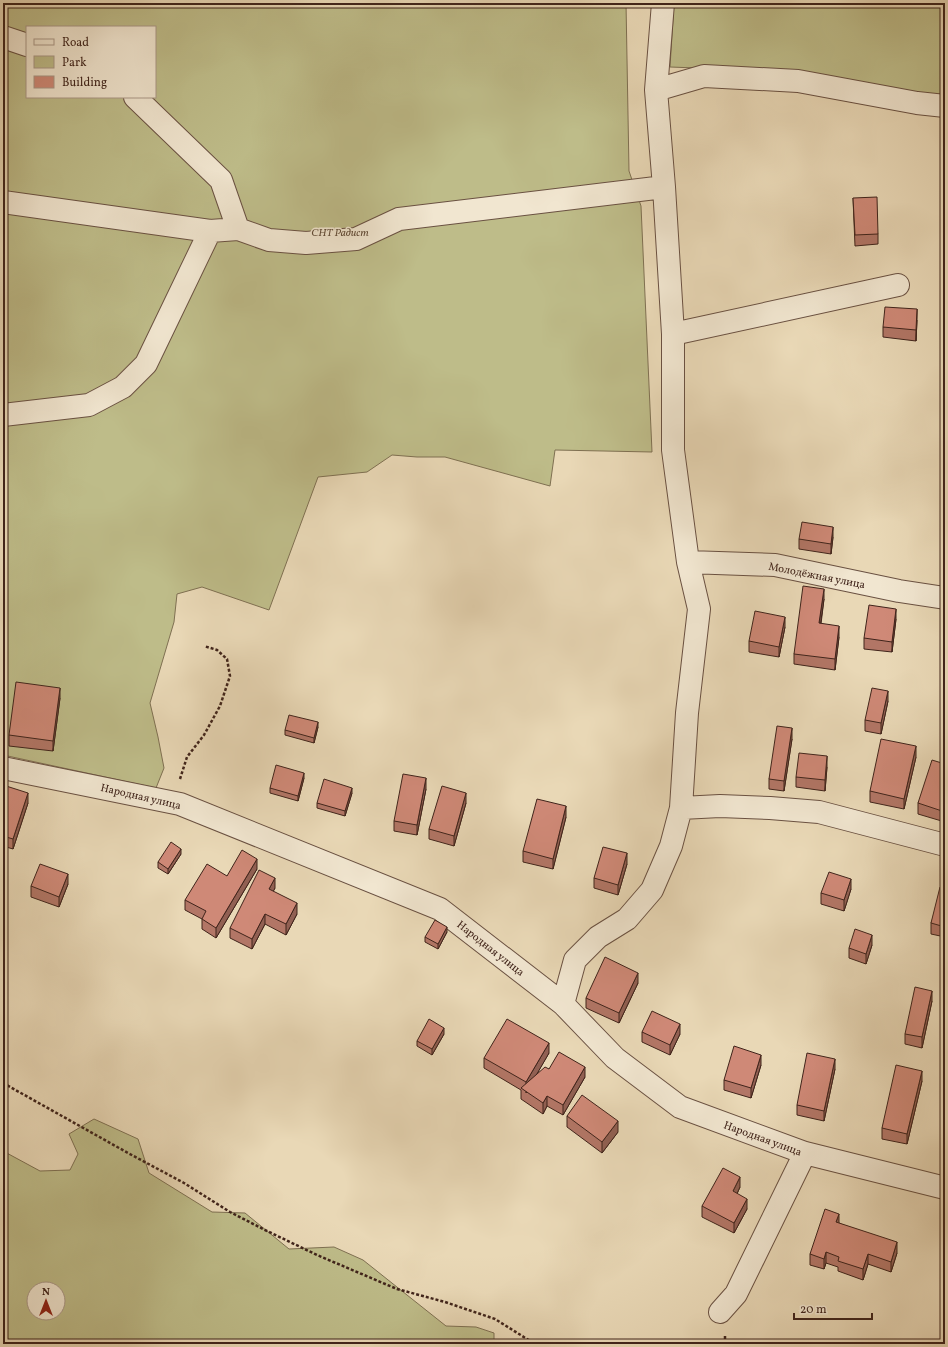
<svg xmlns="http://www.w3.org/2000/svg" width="948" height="1347" font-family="Vollkorn,serif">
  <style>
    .green { fill: #bebc89; stroke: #7f7052; fill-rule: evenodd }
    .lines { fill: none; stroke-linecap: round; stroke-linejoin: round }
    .minor-casing { stroke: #6a5142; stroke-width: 24 }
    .path { stroke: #40241b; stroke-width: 2.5; stroke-dasharray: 3 2; stroke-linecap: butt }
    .minor { stroke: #f1e6d0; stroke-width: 22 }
    .wall { fill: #b27666; stroke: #40241b }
    .shaded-wall { fill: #916053; stroke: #40241b }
    .building { fill: #cf8977; stroke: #40241b }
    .labels { text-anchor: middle; stroke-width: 3; stroke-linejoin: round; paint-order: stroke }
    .park-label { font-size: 11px; font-style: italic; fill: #604a36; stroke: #f1e6d0 }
    .street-label { font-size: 11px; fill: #40241b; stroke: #f1e6d0 }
  </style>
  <rect width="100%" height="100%" fill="#e9d8b6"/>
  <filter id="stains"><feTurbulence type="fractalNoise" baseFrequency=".005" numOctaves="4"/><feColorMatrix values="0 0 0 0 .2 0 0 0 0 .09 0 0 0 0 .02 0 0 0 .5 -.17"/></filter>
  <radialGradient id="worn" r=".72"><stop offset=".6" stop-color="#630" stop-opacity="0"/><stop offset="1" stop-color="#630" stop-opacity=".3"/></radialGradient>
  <path class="green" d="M3,3h623l3,168 12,35 11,246 -97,-2 -5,36 -105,-29h-28l-25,-2 -25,17 -49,5 -49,133 -67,-23 -25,7 -3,28 -24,81 8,34 6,31 -8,20 -153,-33zM27,27h128v70h-128z
    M674,3h271v93l-248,-28 -27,-1z
    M94,1119l44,20 11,34 63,39 33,1 44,36 45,-2 29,13 83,66 30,1 18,6v11h-491v-193l37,20 30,-1 8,-16 -9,-20zM34,1289h24v24h-24z"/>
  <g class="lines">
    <g class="minor-casing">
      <path id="minor" d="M3,37l24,8
        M656,90l48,-14 94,5 119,22 28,3
        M135,97l86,83 17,49
        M3,202l207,29 28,-2 31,11 37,3 50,-4 43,-20 265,-32
        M673,334l225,-49
        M3,415l86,-10 34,-18 23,-23 64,-133
        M688,562l87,3 124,26 46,7
        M3,768l177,36 260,105 123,95 52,54 65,49 125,46 140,35
        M681,808l39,-2 50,2 49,4 126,33
        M563,1004l12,-44 23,-23 29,-18 25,-29 19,-44 10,-38 6,-95 12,-104 -11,-47 -15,-112v-116l-9,-147 -8,-97 7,-87
        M720,1312l16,-18 69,-141"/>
    </g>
    <path class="path" d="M180,779l7,-22 17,-22 16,-29 10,-30 -3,-17 -10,-9 -13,-4
      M3,1083l125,70 56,30 46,29 35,18 52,25 80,34 48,13 50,17 40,25
      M725,1344v-9"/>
    <use href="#minor" class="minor"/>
  </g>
  <path class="wall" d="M853,198l25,36v10l-23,2z
    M917,320l-1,21 -33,-4v-10z
    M833,537l-2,17 -32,-5v-10z
    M824,599l-3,25 18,13 -4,33 -41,-6v-10z
    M896,619l-4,33 -28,-3v-11z
    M785,627l-6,30 -30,-5v-11z
    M60,698l-7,53 -44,-5v-11z
    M888,701l-7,33 -16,-3v-11z
    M318,727l-4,16 -29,-8v-5z
    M792,739l-8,52 -15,-2v-10z
    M916,757l-12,52 -34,-7v-11z
    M945,764v58l-27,-8v-11z
    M827,767l-2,24 -29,-4v-10z
    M304,778l-6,23 -28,-8v-5z
    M3,785l25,18 -15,46 -10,-3z
    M426,789l-9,46 -23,-4v-10z
    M352,793l-7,23 -28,-8v-5z
    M466,803l-12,43 -25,-7v-10z
    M566,817l-13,52 -30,-7v-11z
    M181,854l-13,20 -10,-6v-6z
    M627,864l-9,31 -24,-7v-10z
    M257,869l-41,69 -14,-9v-10l-17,-9v-10l42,-24z
    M68,884l-9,23 -28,-10v-11z
    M275,888l-2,3 24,23 -11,21 -21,-11 -13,25 -22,-11v-10z
    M945,888v49l-14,-3v-11z
    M851,889l-7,22 -23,-7v-11z
    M447,932l-9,17 -13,-7v-5z
    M872,945l-6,19 -17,-6v-10z
    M638,983l-19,40 -33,-15v-10z
    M932,1001l-10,47 -17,-4v-10z
    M642,1032l38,2 -10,21 -28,-13z
    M444,1034l-12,21 -15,-9v-5z
    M549,1053l-13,22 13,-6 36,8 -22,38 -16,-9 -4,8 -22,-15v-9l-37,-22v-10z
    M761,1065l-10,33 -27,-8v-10z
    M835,1069l-11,52 -27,-6v-10z
    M922,1081l-15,63 -25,-5v-11z
    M567,1116l51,16 -16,21 -35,-26z
    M740,1187l-3,7 10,15 -13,24 -32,-16v-11z
    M839,1223l58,30 -6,19 -23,-8 -5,16 -25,-9v-4l-12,-4 -2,6 -14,-4v-11z"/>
  <path class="shaded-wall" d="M917,309v11l-1,21v-11z
    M833,527v10l-2,17v-10z
    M824,589v10l-5,35v-11z
    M896,609v10l-4,33v-10z
    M785,617v10l-6,30v-10z
    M839,626v11l-4,33v-11z
    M60,688v10l-7,53v-10z
    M888,691v10l-7,33v-11z
    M318,722v5l-4,16v-5z
    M792,728v11l-8,52v-10z
    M916,746v11l-12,52v-10z
    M827,756v11l-2,24v-11z
    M304,773v5l-6,23v-5z
    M426,778v11l-9,46v-10z
    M352,788v5l-7,23v-5z
    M28,793v10l-15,46v-10z
    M466,793v10l-12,43v-10z
    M566,806v11l-13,52v-10z
    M181,849v5l-13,20v-5z
    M627,853v11l-9,31v-10z
    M257,859v10l-41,69v-10z
    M68,874v10l-9,23v-10z
    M275,878v10l-6,12v-11z
    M851,879v10l-7,22v-11z
    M297,903v11l-11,21v-11z
    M265,914v10l-13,25v-10z
    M447,927v5l-9,17v-5z
    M872,935v10l-6,19v-10z
    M638,973v10l-19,40v-10z
    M932,991v10l-10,47v-11z
    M680,1024v10l-10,21v-10z
    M444,1028v6l-12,21v-6z
    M549,1043v10l-23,40v-11z
    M761,1055v10l-10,33v-10z
    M835,1059v10l-11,52v-10z
    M585,1067v10l-22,38v-10z
    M922,1071v10l-15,63v-10z
    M547,1096v10l-4,8v-11z
    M618,1121v11l-16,21v-11z
    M740,1177v10l-7,15v-11z
    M747,1199v10l-13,24v-10z
    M839,1214v10l-3,-2z
    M897,1242v11l-6,19v-10z
    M826,1252v11l-2,6v-10z
    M868,1254v10l-5,16v-11z"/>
  <path class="building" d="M877,197l1,37 -23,1 -2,-37z
    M885,307l32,2 -1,21 -33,-3z
    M802,522l31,5 -2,17 -32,-5z
    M803,586l21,3 -5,34 20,3 -4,33 -41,-5z
    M869,605l27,4 -4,33 -28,-4z
    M755,611l30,6 -6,30 -30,-6z
    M16,682l44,6 -7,53 -44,-6z
    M872,688l16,3 -7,32 -16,-3z
    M289,715l29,7 -4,16 -29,-8z
    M777,726l15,2 -8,53 -15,-2z
    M881,739l35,7 -12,53 -34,-8z
    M799,753l28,3 -2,24 -29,-3z
    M932,760l13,4v48l-27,-9z
    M276,765l28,8 -6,23 -28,-8z
    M403,774l23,4 -9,47 -23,-4z
    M324,779l28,9 -7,23 -28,-8z
    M3,785l25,8 -15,46 -10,-3z
    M442,786l24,7 -12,43 -25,-7z
    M537,799l29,7 -13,53 -30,-8z
    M171,842l10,7 -13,20 -10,-7z
    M603,847l24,6 -9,32 -24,-7z
    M242,850l15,9 -41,69 -14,-9 4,-8 -21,-11 22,-36 20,12z
    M40,864l28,10 -9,23 -28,-11z
    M259,870l16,8 -6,11 28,14 -11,21 -21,-10 -13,25 -22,-11z
    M829,872l22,7 -7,21 -23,-7z
    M940,887l5,1v39l-14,-4z
    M435,920l12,7 -9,17 -13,-7z
    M855,929l17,6 -6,19 -17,-6z
    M605,957l33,16 -19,40 -33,-15z
    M915,987l17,4 -10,46 -17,-3z
    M652,1011l28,13 -10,21 -28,-13z
    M429,1019l15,9 -12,21 -15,-8z
    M507,1019l42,24 -23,39 -42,-24z
    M734,1046l27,9 -10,33 -27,-8z
    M559,1052l26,15 -22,38 -16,-9 -4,7 -22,-15 24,-21 4,2z
    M807,1053l28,6 -11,52 -27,-6z
    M896,1065l26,6 -15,63 -25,-6z
    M582,1095l36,26 -16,21 -35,-26z
    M723,1168l17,9 -7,14 14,8 -13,24 -32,-17z
    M825,1209l14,5 -3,8 61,20 -6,20 -23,-8 -5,15 -25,-8 1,-4 -13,-5 -2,7 -14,-5z"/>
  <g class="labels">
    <g class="park-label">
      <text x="340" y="236">СНТ Радист</text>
    </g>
    <g class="street-label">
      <text transform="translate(817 575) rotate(11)" y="4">Молодёжная улица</text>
      <text transform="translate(141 796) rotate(13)" y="4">Народная улица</text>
      <text transform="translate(491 948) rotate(38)" y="4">Народная улица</text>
      <text transform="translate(763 1138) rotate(20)" y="4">Народная улица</text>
    </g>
  </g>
  <rect width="948" height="1347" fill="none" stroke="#e9d8b6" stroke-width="16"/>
  <rect x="4" y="4" width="940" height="1339" fill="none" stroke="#40241b" stroke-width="2"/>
  <rect x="8" y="8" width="932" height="1331" fill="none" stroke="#40241b"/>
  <rect x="26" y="26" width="130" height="72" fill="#f1e6d0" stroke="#aa9888"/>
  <rect x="34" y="39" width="20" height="6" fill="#f1e6d0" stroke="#aa9888"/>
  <text x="62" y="46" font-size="12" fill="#40241b">Road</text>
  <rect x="34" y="56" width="20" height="12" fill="#bebc89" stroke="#aa9888"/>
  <text x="62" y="66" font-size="12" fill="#40241b">Park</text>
  <rect x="34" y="76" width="20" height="12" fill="#cf8977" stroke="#aa9888"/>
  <text x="62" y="86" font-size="12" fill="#40241b">Building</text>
  <g transform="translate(46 1301)"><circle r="19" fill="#f1e6d0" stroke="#aa9888"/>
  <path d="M0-3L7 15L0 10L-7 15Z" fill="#8f2418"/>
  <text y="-6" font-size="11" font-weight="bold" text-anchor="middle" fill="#40241b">N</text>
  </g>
  <path d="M794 1313v6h78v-6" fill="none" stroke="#40241b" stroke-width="2"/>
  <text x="800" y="1313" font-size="12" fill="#40241b" stroke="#f1e6d0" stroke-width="3" paint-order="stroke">20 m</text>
  <rect width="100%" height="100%" filter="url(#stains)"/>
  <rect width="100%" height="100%" fill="url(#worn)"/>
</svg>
